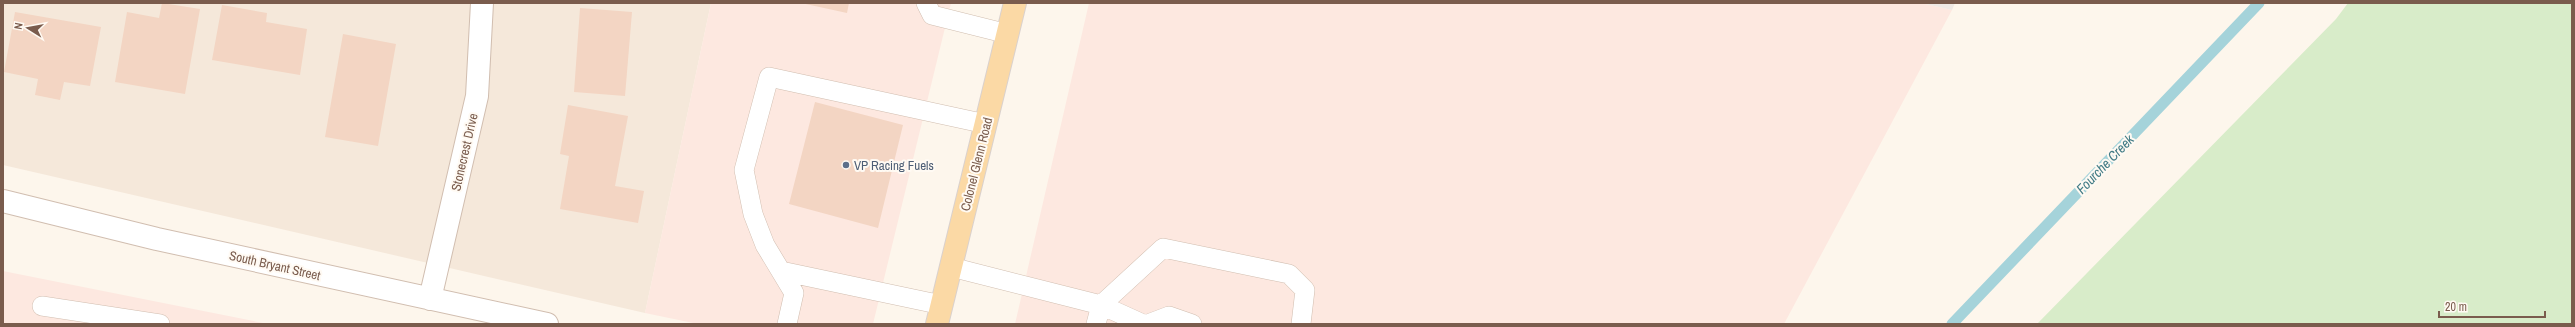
<svg xmlns="http://www.w3.org/2000/svg" width="2575" height="327" font-family="'Archivo Narrow',sans-serif">
  <style>
    .residential { fill: #f5e8da }
    .commercial { fill: #fde8e0 }
    .industrial { fill: #efe9e4 }
    .green { fill: #d8ecc9 }
    .lines { fill: none; stroke-linecap: round; stroke-linejoin: round }
    .stream { stroke: #a5d3da; stroke-width: 11 }
    .building { fill: #f3d5c3 }
    .lane-casing { stroke: #d1beb0; stroke-width: 20 }
    .street-casing { stroke: #d1beb0; stroke-width: 24 }
    .primary-casing { stroke: #dad1cd; stroke-width: 24 }
    .lane { stroke: #fff; stroke-width: 19 }
    .street { stroke: #fff; stroke-width: 22 }
    .primary { stroke: #fbd9a5; stroke-width: 22 }
    .service-dot { fill: #5c6f8a; stroke: #fffaf3; stroke-width: 1.5 }
    .labels { text-anchor: middle; stroke-width: 4; stroke-linejoin: round; paint-order: stroke }
    .street-label { font-size: 13px; fill: #7a5c4d; stroke: #fffaf3 }
    .service-label { font-size: 13px; fill: #4e5e75; stroke: #fffaf3; text-anchor: start }
    .water-label { font-size: 14px; font-style: italic; fill: #437c86; stroke: #fffaf3 }
  </style>
  <rect width="100%" height="100%" fill="#fdf6ec"/>
  <path class="residential" d="M3,3h708l-66,310 -642,-148z"/>
  <path class="commercial" d="M711,3h240l-78,321h-175l-53,-11z
    M1089,3h832l31,7 -168,314h-769z
    M3,271l265,53h-265z"/>
  <path class="industrial" d="M1921,3h34l-3,7z"/>
  <path class="green" d="M2348,3h224v321h-535l299,-305z"/>
  <g class="lines">
    <path class="stream" d="M1952,324l307,-321"/>
  </g>
  <path class="building" d="M162,3l38,6 -15,85 -70,-12 12,-70 32,6z
    M801,3h48l-2,10z
    M222,5l45,8 -1,9 41,7 -7,46 -88,-15z
    M580,8l52,4 -7,84 -51,-4z
    M15,12l86,15 -11,59 -26,-4 -4,18 -25,-5 3,-16 -34,-7z
    M343,34l53,10 -18,102 -53,-9z
    M815,102l88,23 -25,103 -89,-24z
    M568,105l60,11 -13,70 29,5 -6,32 -78,-14 9,-53 -9,-2z"/>
  <g class="lines">
    <g class="lane-casing">
      <path id="lane" d="M926,3l6,12 76,19
        M951,267l150,38 42,19
        M781,271l161,34
        M42,306l118,18
        M787,324l7,-31 -29,-48 -12,-31 -9,-44 25,-93 217,47
        M1096,324l5,-19 62,-57 126,26 16,16 -4,34
        M1148,324l21,-8 23,8"/>
    </g>
    <g class="street-casing">
      <path id="street" d="M3,201l154,38 390,85
        M430,299l47,-203 5,-93"/>
    </g>
    <g class="primary-casing">
      <path id="primary" d="M937,324l78,-321"/>
    </g>
    <use href="#lane" class="lane"/>
    <use href="#street" class="street"/>
    <use href="#primary" class="primary"/>
  </g>
  <circle class="service-dot" cx="846" cy="165" r="4"/>
  <g class="labels">
    <g class="street-label">
      <text transform="translate(464 152) rotate(-77)" y="5">Stonecrest Drive</text>
      <text transform="translate(976 164) rotate(-76)" y="5">Colonel Glenn Road</text>
      <text transform="translate(275 265) rotate(13)" y="5">South Bryant Street</text>
    </g>
    <g class="service-label">
      <text x="854" y="170">VP Racing Fuels</text>
    </g>
    <g class="water-label">
      <text transform="translate(2105 164) rotate(-46)" y="5">Fourche Creek</text>
    </g>
  </g>
  <rect width="2575" height="327" fill="none" stroke="#7a5c4d" stroke-width="8"/>
  <g transform="translate(28 28) rotate(281)" stroke="#fffaf3" stroke-width="3" paint-order="stroke">
  <path d="M0-3L7 15L0 10L-7 15Z" fill="#7a5c4d"/>
  <text y="-6" font-size="11" font-weight="bold" text-anchor="middle" fill="#7a5c4d">N</text>
  </g>
  <path d="M2439 311v6h106v-6" fill="none" stroke="#7a5c4d" stroke-width="2"/>
  <text x="2445" y="311" font-size="12" fill="#7a5c4d" stroke="#fffaf3" stroke-width="3" paint-order="stroke">20 m</text>
</svg>
